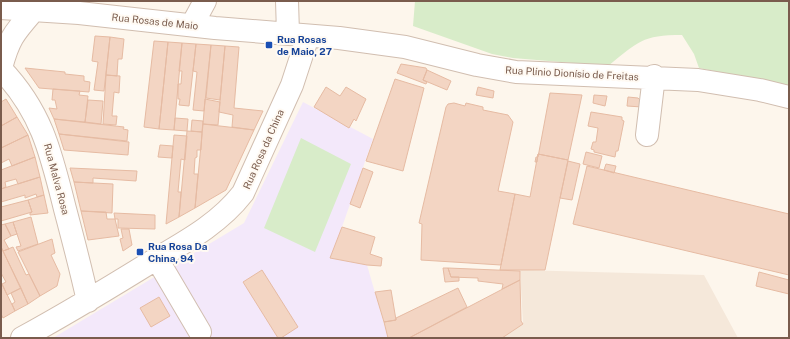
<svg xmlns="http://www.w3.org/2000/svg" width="790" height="339" font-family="'Public Sans',sans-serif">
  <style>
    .residential { fill: #f5e8da }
    .education { fill: #f3e8fa }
    .green { fill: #d8ecc9 }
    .building { fill: #f3d5c3; stroke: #e6bba3 }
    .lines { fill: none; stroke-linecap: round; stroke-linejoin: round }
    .minor-casing { stroke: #d1beb0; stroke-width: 24 }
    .minor { stroke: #fff; stroke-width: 22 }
    .transit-dot { fill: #1a4fb4; stroke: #fffaf3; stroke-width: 1.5 }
    .labels { text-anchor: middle; stroke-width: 4; stroke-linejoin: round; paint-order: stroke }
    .street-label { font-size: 10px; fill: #7a5c4d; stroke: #fffaf3 }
    .transit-label { font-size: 10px; font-weight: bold; fill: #164399; stroke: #fffaf3; text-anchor: start }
  </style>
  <rect width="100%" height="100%" fill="#fdf6ec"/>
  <path class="residential" d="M520,270l184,5 34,63h-236l21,-14z"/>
  <path class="education" d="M303,102l70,37 -42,119 36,7 21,73h-335l191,-115z"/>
  <path class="green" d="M415,1h374v85l-90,-18 -5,-14 -12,-19c-40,0 -44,7 -74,31l-95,-8 -21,-4 -79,-28z
    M301,138l50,26 -36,88 -51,-24z"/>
  <path class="building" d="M95,36l15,1 -6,54 -10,-1 4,-28 -6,-1z
    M110,37l14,2 -2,20h-4l-1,17 -11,-1z
    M154,41l14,1 -9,87 -15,-2z
    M168,42l14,1 -8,87 -15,-1z
    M182,43l14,1 -7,62 -10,-1 1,-6h-2v-15h3l1,-13h-3z
    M196,44l15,1 -7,66 -11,-1 4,-38 -4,-1z
    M211,45l14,1 -5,54 -14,-2z
    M225,46l14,1 -5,61 29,3 -9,19 -22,-3 1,-12 -14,-3z
    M401,64l25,4 1,2 -4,10 4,2 -1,2 -29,-11z
    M25,68l40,4v2l19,2v5l6,1 -1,10 -50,-4z
    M427,70l24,11 -4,9 -24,-10z
    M106,75l14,1 -1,17 -5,-1 -2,24h5l-1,9 -13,-1z
    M395,79l29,9 -21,83 -37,-10z
    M326,87l14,9 6,-9 20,12 -10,22 -2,-2 -5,9 -35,-21z
    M478,87l16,4 -1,7 -17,-3z
    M53,89l27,2 -1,4 9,1 -3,26 -31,-3 -5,-11 8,1 -2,-9h-3z
    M550,93l32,2 -14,65 -30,-6 -1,8h-2l1,-5h2z
    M594,95l13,1 -2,10 -12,-3z
    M628,97l10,1 4,4v5l-15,-1z
    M6,99l11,18 -16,9v-24z
    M205,99l15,3 -2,23 -15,-1z
    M88,100l15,1 -2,23 -16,-2z
    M454,103l11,3 1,-3 17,4v3l25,5 5,7 -15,69 17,3 -14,71 -80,-5 1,-36 -3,-1 27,-116 2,-3z
    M591,112l31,5v3l2,1 -6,30h-2l-1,6 -21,-5v-2l-3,-1 2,-7h3l2,-14 -10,-2z
    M17,117l11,18 -27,13v-22z
    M175,118l13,1 -1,12 -13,-1z
    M54,119l70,8 -1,2 5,1 -1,11 -68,-7z
    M192,120l11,1 -1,11 -11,-1z
    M203,124l51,6 -28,60 -31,18z
    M187,131l15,1 -1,18h-4v7l-2,1 -1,16h4l-3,34 -16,9z
    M59,134l70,8 -1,13 -64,-5z
    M28,135l7,22 -23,9 -3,-7 -8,4v-15z
    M174,135l13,1 -2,24 -4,-1 -3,33h3l-2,25 -13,7z
    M160,145l13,1 -1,12 -14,-1z
    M586,152l16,4 -3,12 -16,-4z
    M538,154l30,6 -23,110h-45l15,-76 15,3z
    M35,157l5,20 -22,7 -2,-5 -11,3 1,5 -5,2v-19z
    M568,161l12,3 -8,36 -12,-2z
    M606,164l10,2 -2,7 -10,-3z
    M587,166l202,48v61l-216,-51z
    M70,168l67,3 -1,10 -43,-3v5l-19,-1z
    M363,168l10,4 -13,36 -10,-4z
    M40,177l4,18 -7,2 -1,-3 -11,4v-3l-24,7v-13z
    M74,182l39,2 -1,29 -31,-2z
    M44,195l4,18 -18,2v-2l2,-1 -4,-12z
    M28,200l4,12 -31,9v-14z
    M81,211l25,1 1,7h8l4,17 -31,4z
    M114,213l41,2v14l-37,-1v-9h-3z
    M31,217l7,27 -20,7 -2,-4 5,-1 -8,-24z
    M13,222l4,12 -6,2 -6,-12z
    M5,224l6,12 -7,4 5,9 -6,2 -2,-4v-22z
    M342,227l33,10 -5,17 12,4 -1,8 -14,-1 -37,-7z
    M121,229h8l3,16 -9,6 -3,-12 3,-1z
    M52,239l3,14 -4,2 9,19 -3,12 -17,10 -22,-44z
    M1,247l20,41 -14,7 -5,-11 4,-2 -5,-9z
    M13,247l13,28 3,-1 11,22 -12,8 -25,-53z
    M443,268h5l3,9h8v4l-14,1z
    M448,268l72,3v9l-18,9 1,-5 -25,-3v-3l-27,-1z
    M262,270l36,57 -17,11h-3l-35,-56z
    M759,272l30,8v14l-33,-8z
    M520,280l1,41 2,3 -21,14h-93z
    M1,282l14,29 -12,7 -2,-4z
    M21,288l7,16 -13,7 -3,-7 3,-2 -4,-9z
    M458,288l9,19 -58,31h-21l-4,-16 12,-2v-2z
    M391,290l5,30 -12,2 -9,-30z
    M159,297l11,19 -19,11 -11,-19z"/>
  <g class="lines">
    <g class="minor-casing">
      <path id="minor" d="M287,1l1,32
        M1,8l78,5 136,15 124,10 66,9 72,18 39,7 182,8 62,10 29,7
        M192,25l13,-24
        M1,68c8,-30 13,-35 33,-58
        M1,69c41,43 50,84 64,140 8,30 16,61 23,92
        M647,135l7,-59
        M157,259l43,73
        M22,338c44,-24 87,-50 129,-76 34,-20 68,-38 92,-69l49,-108 16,-49"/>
    </g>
    <use href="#minor" class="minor"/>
  </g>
  <g class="transit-dot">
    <rect x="265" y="41" width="8" height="8" rx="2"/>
    <rect x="136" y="248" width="8" height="8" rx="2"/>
  </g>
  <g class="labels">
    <g class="street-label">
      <text transform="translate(155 21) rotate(6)" y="4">Rua Rosas de Maio</text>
      <text transform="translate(572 73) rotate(3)" y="4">Rua Plínio Dionísio de Freitas</text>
      <text transform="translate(263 149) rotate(-66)" y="4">Rua Rosa da China</text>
      <text transform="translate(57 179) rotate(75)" y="4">Rua Malva Rosa</text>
    </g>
    <g class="transit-label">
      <text x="277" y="43">Rua Rosas<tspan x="277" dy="12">de Maio, 27</tspan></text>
      <text x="148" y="250">Rua Rosa Da<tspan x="148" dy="12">China, 94</tspan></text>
    </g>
  </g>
  <rect width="790" height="339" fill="none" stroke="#7a5c4d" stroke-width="4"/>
</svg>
